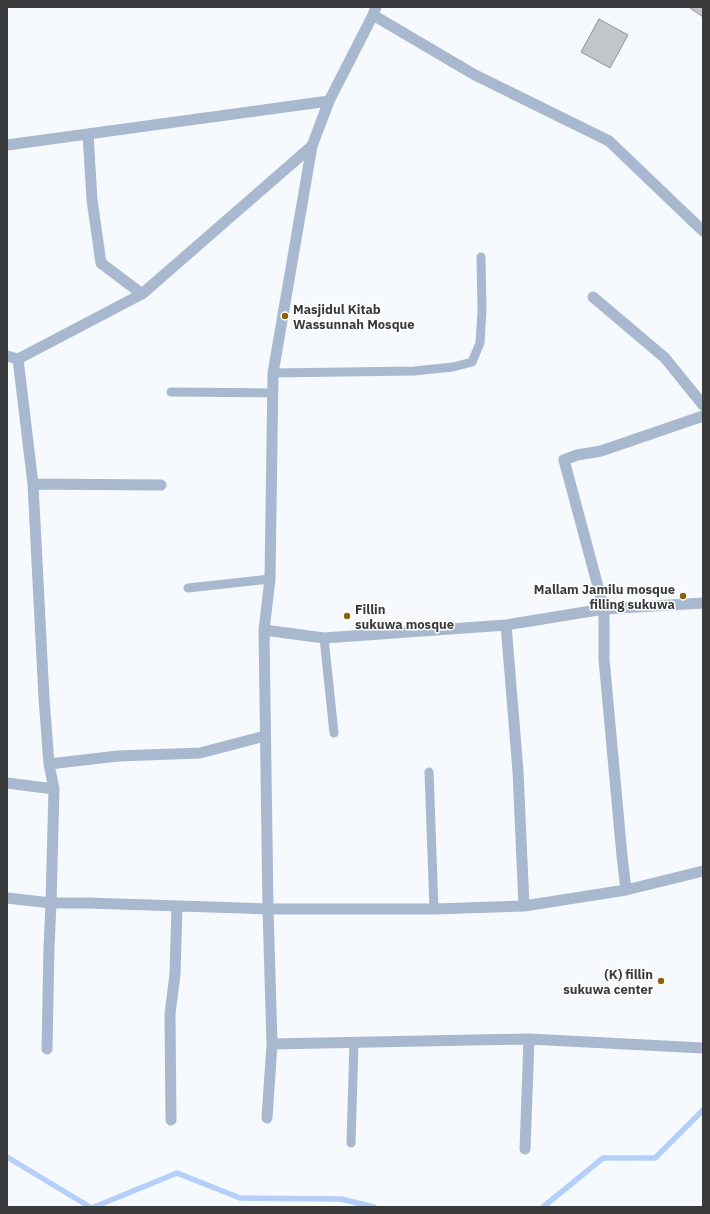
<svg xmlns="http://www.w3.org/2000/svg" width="710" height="1214" font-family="'IBM Plex Sans',sans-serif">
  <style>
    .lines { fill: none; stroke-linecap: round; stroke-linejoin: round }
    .stream { stroke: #b4d0fa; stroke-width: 5.5 }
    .building { fill: #c2c5c9; stroke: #919397 }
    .service { stroke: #a8b8cf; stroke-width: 9 }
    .minor { stroke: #a8b8cf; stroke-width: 11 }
    .poi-dot { fill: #8e6209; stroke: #fff; stroke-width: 1.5 }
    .labels { text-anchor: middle; stroke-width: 3; stroke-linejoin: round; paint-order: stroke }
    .poi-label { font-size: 13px; font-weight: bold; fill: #393a3b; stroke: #fff; text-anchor: start }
  </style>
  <rect width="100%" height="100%" fill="#f6f9fd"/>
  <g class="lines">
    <path class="stream" d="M7,1157l83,50
      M94,1207l83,-34 63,25 101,1 33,8
      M543,1207l60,-49h52l48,-48"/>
  </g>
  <path class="building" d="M690,7h13v10l-13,-9z
    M599,19l29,16 -18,33 -29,-16z"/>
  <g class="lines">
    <path class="service" d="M273,373l141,-2 39,-4 19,-5 8,-19 2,-32 -1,-54
      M171,392l101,1
      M188,588l82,-9
      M324,638l10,95
      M429,772l5,137
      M351,1143l3,-100"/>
    <path class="minor" d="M373,15l102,60 134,66 94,90
      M88,134l4,66 9,63 41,31
      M7,145l322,-44
      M593,297l72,61 38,47
      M7,356l11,3 124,-65 170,-148
      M18,359l15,125 11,214 5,66 5,25 -3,114 -2,45 -2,101
      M33,484l128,1
      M506,625l12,146 6,135
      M264,630l60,8 182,-13 98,-16 99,-6
      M49,764l69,-8 82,-3 65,-17
      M7,783l47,6
      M626,890l-4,-34 -18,-197v-50l-40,-149 13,-5 24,-4 102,-35
      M7,898l44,5h37l180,6h166l90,-3 102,-16 77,-19
      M272,1044l257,-5 174,9
      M267,1118l5,-74 -4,-135 -4,-279 6,-51 3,-206 39,-227 17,-45 44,-86 3,-8
      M171,1120l-1,-106 5,-40 2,-67
      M525,1149l4,-110"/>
  </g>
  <g class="poi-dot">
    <circle cx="285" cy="316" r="4"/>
    <circle cx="683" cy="596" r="4"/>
    <circle cx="347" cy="616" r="4"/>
    <circle cx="661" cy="981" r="4"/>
  </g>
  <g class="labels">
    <g class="poi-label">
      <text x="293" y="314">Masjidul Kitab<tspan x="293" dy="15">Wassunnah Mosque</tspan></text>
      <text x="675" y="594" text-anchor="end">Mallam Jamilu mosque<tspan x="675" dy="15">filling sukuwa</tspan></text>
      <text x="355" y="614">Fillin<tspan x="355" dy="15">sukuwa mosque</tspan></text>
      <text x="653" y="979" text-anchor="end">(K) fillin<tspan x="653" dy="15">sukuwa center</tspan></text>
    </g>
  </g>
  <rect width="710" height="1214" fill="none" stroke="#393a3b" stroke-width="16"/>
</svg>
